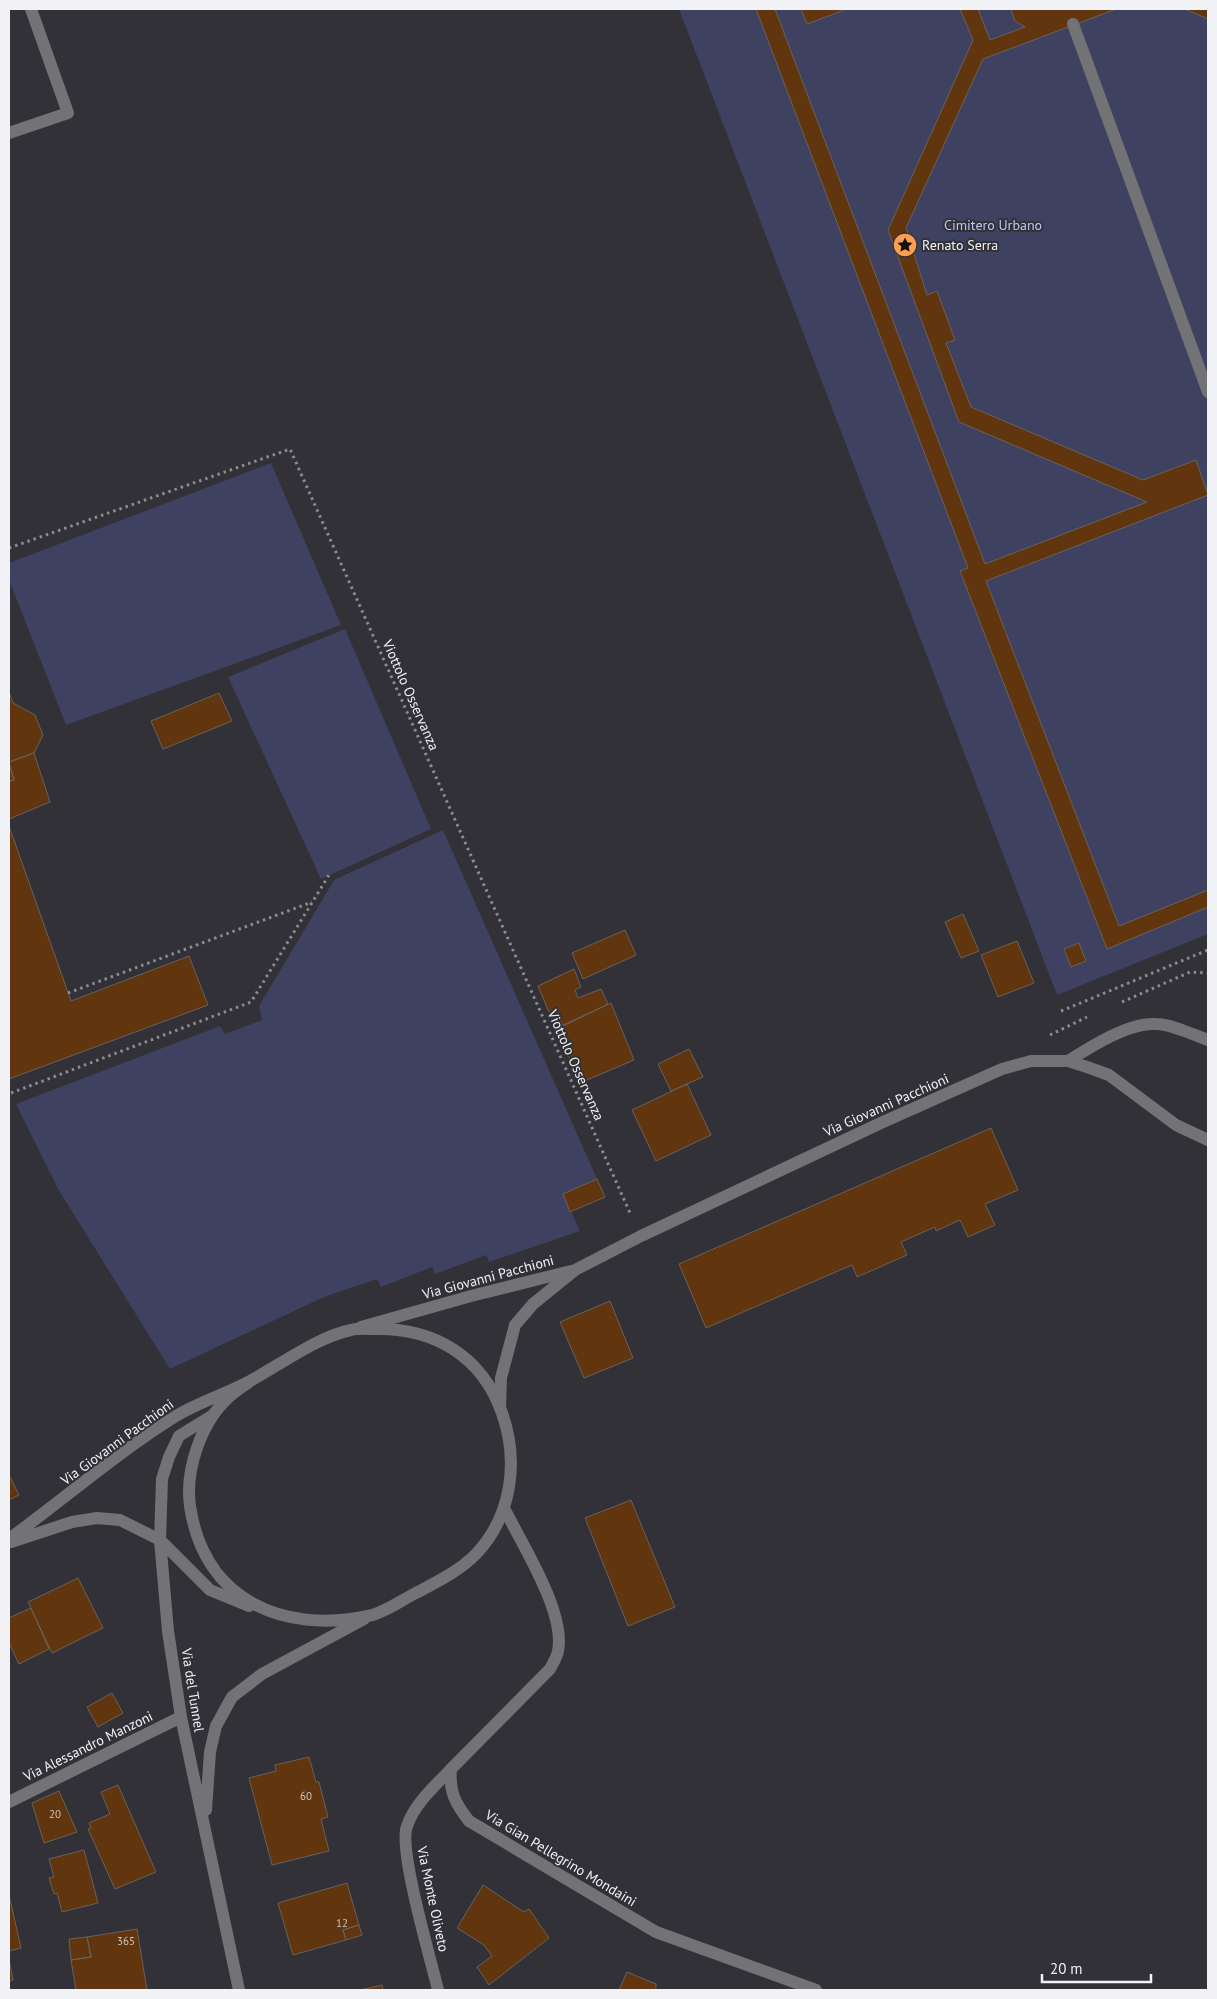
<svg xmlns="http://www.w3.org/2000/svg" width="1217" height="1999" font-family="'PT Sans',sans-serif">
  <style>
    .green { fill: #3f4160 }
    .building { fill: #61350d; stroke: #68625d }
    .lines { fill: none; stroke-linecap: round; stroke-linejoin: round }
    .path { stroke: #8b8c91; stroke-width: 3; stroke-dasharray: 2.5 4; stroke-linecap: butt }
    .service { stroke: #737376; stroke-width: 12 }
    .pedestrian { stroke: #737376; stroke-width: 12 }
    .minor { stroke: #737376; stroke-width: 12 }
    .tertiary { stroke: #737376; stroke-width: 12 }
    .labels { text-anchor: middle; stroke-width: 4; stroke-linejoin: round; paint-order: stroke }
    .number-label { font-size: 11px; fill: #cdc3bc }
    .park-label { font-size: 14px; fill: #bfc5f4; stroke: #313137 }
    .poi-label { font-size: 14px; fill: #f1f2f6; stroke: #313137; text-anchor: start }
    .street-label { font-size: 14px; fill: #f1f2f6; stroke: #313137 }
  </style>
  <rect width="100%" height="100%" fill="#313137"/>
  <path class="green" d="M679,9h529v925l-151,61z
    M271,463l70,162 -275,100 -57,-145v-17z
    M345,629l86,200 -110,50 -93,-202z
    M443,830l154,349 -34,15 17,37 -91,31 -3,-7 -51,19 -3,-7 -51,20 -4,-8 -53,18 -154,72 -112,-180 -42,-85 204,-78 5,8 37,-14 -3,-14 75,-126z"/>
  <path class="building" d="M756,9h19l210,555 162,-62 -188,-80 -71,-192 85,-190 -13,-31h18l12,31 35,-13 -10,-6 -4,-12h105l-133,50 -77,169 21,67 10,-4 18,49 -9,3 25,64 172,73 53,-20 12,35 -222,86 133,345 89,-36v17l-101,42 -147,-378 8,-3z
    M801,9h46l-40,15z
    M1185,9h23v10z
    M9,692l4,11 22,12 8,20 -9,18 -25,9z
    M219,693l13,28 -69,28 -12,-28z
    M34,753l16,49 -41,17v-38l5,-1 -5,-18z
    M9,765l5,15 -5,1z
    M9,826l62,175 118,-45 19,49 -199,74z
    M963,914l16,37 -18,7 -16,-36z
    M625,930l11,25 -53,24 -11,-26z
    M1017,941l17,42 -36,14 -17,-42z
    M1079,943l7,18 -15,6 -7,-18z
    M574,969l7,18 -6,3 3,8 23,-9 7,15 -45,22 -8,-17 -6,3 -11,-26z
    M611,1003l23,57 -54,23 -23,-55z
    M689,1049l14,28 -32,14 -13,-27z
    M687,1084l24,51 -55,26 -24,-51z
    M991,1128l27,62 -33,14 10,21 -27,12 -8,-17 -24,11 -1,-4 -34,15 6,13 -50,22 -5,-12 -146,63 -27,-64z
    M597,1179l8,18 -35,15 -7,-18z
    M610,1301l23,57 -49,20 -24,-56z
    M9,1475l10,20 -10,5z
    M631,1500l44,107 -47,19 -43,-108z
    M78,1578l25,50 -51,25 -24,-51z
    M31,1608l18,41 -30,15 -10,-21v-25z
    M112,1693l11,20 -25,14 -11,-20z
    M309,1757l7,25h3l9,35 -7,2 8,32 -57,14 -23,-87 27,-7 -1,-6z
    M118,1785l38,87 -41,17 -27,-60 3,-1 -2,-5 21,-9 -9,-22z
    M59,1791l18,41 -33,11 -12,-40z
    M84,1850l14,53 -36,9 -5,-19 -3,1 -5,-16 5,-1 -5,-18z
    M347,1883l12,42 -16,5 3,10 -53,15 -15,-52z
    M483,1885l41,27 5,-3 20,29 -60,47 -12,-18 15,-11 -8,-11 -27,-17z
    M9,1895l12,53 -12,3z
    M359,1925l3,10 -16,5 -3,-10z
    M137,1929l10,61h-71l-5,-30 20,-3 -4,-20z
    M87,1937l4,20 -20,3 -2,-21z
    M9,1959l4,21 -4,1z
    M627,1972l29,12v6h-37z
    M382,1985l1,5h-23z"/>
  <g class="lines">
    <path class="path" d="M9,548l281,-99 340,764
      M68,993l244,-91
      M1122,1002l68,-30 18,1
      M1061,1011l147,-61
      M1050,1035l37,-18
      M11,1093l240,-91 78,-127"/>
    <path class="service" d="M1068,1061c22,-14 61,-39 88,-37 15,0 38,11 52,16"/>
    <path class="pedestrian" d="M1073,24l135,368"/>
    <path class="minor" d="M9,133l59,-20 -37,-104
      M361,1327l110,-31 100,-25
      M500,1408l1,-30 14,-53 18,-21 42,-34 66,-34 242,-114 119,-53 29,-8h37l19,6 22,8 67,50 32,15
      M9,1802l172,-85
      M438,1990c-7,-30 -40,-141 -31,-164 8,-23 28,-40 44,-57"/>
    <path class="tertiary" d="M213,1415l-34,21 -10,21 -7,22 -2,61 8,91 13,86 58,273
      M505,1510c17,34 61,103 53,141 -1,6 -5,12 -8,18l-99,100c-2,23 4,34 18,52l187,111 160,58
      M9,1539c55,-40 109,-87 167,-123 23,-14 50,-22 74,-35 30,-16 67,-44 101,-51 8,-2 17,-1 25,-1 58,-1 106,27 126,84 17,48 10,102 -25,140 -17,18 -42,30 -63,41 -14,7 -30,19 -46,22 -86,18 -164,-16 -178,-110 -5,-36 11,-84 39,-109 6,-6 13,-10 20,-15
      M11,1542l61,-20 25,-4 23,2 40,20 50,50 39,16
      M206,1810l4,-58 6,-26 16,-29 30,-23 102,-55"/>
  </g>
  <defs>
    <g id="sight-disc" transform="scale(1.25)"><circle r="9.5" fill="#fb9e50" stroke="#313137"/><path d="M0-6L1.8-2.2L6-1.7L2.9 1.2L3.7 5.4L0 3.3L-3.7 5.4L-2.9 1.2L-6-1.7L-1.8-2.2Z" fill="#111"/></g>
  </defs>
  <g fill-rule="evenodd">
    <use href="#sight-disc" x="905" y="245"/>
  </g>
  <g class="labels">
    <g class="number-label">
      <text x="306" y="1800">60</text>
      <text x="55" y="1818">20</text>
      <text x="342" y="1927">12</text>
      <text x="126" y="1945">365</text>
    </g>
    <g class="park-label">
      <text x="993" y="230">Cimitero Urbano</text>
    </g>
    <g class="poi-label">
      <text x="922" y="250">Renato Serra</text>
    </g>
    <g class="street-label">
      <text transform="translate(411 695) rotate(66)" y="5">Viottolo Osservanza</text>
      <text transform="translate(576 1065) rotate(66)" y="5">Viottolo Osservanza</text>
      <text transform="translate(886 1105) rotate(-24)" y="5">Via Giovanni Pacchioni</text>
      <text transform="translate(488 1277) rotate(-15)" y="5">Via Giovanni Pacchioni</text>
      <text transform="translate(117 1442) rotate(-36)" y="5">Via Giovanni Pacchioni</text>
      <text transform="translate(193 1690) rotate(81)" y="5">Via del Tunnel</text>
      <text transform="translate(88 1746) rotate(-26)" y="5">Via Alessandro Manzoni</text>
      <text transform="translate(561 1858) rotate(31)" y="5">Via Gian Pellegrino Mondaini</text>
      <text transform="translate(433 1899) rotate(78)" y="5">Via Monte Oliveto</text>
    </g>
  </g>
  <rect width="1217" height="1999" fill="none" stroke="#f1f2f6" stroke-width="20"/>
  <path d="M1042 1974v8h109v-8" fill="none" stroke="#f1f2f6" stroke-width="2.5"/>
  <text x="1050" y="1974" font-size="15" fill="#f1f2f6" stroke="#313137" stroke-width="4" paint-order="stroke">20 m</text>
</svg>
